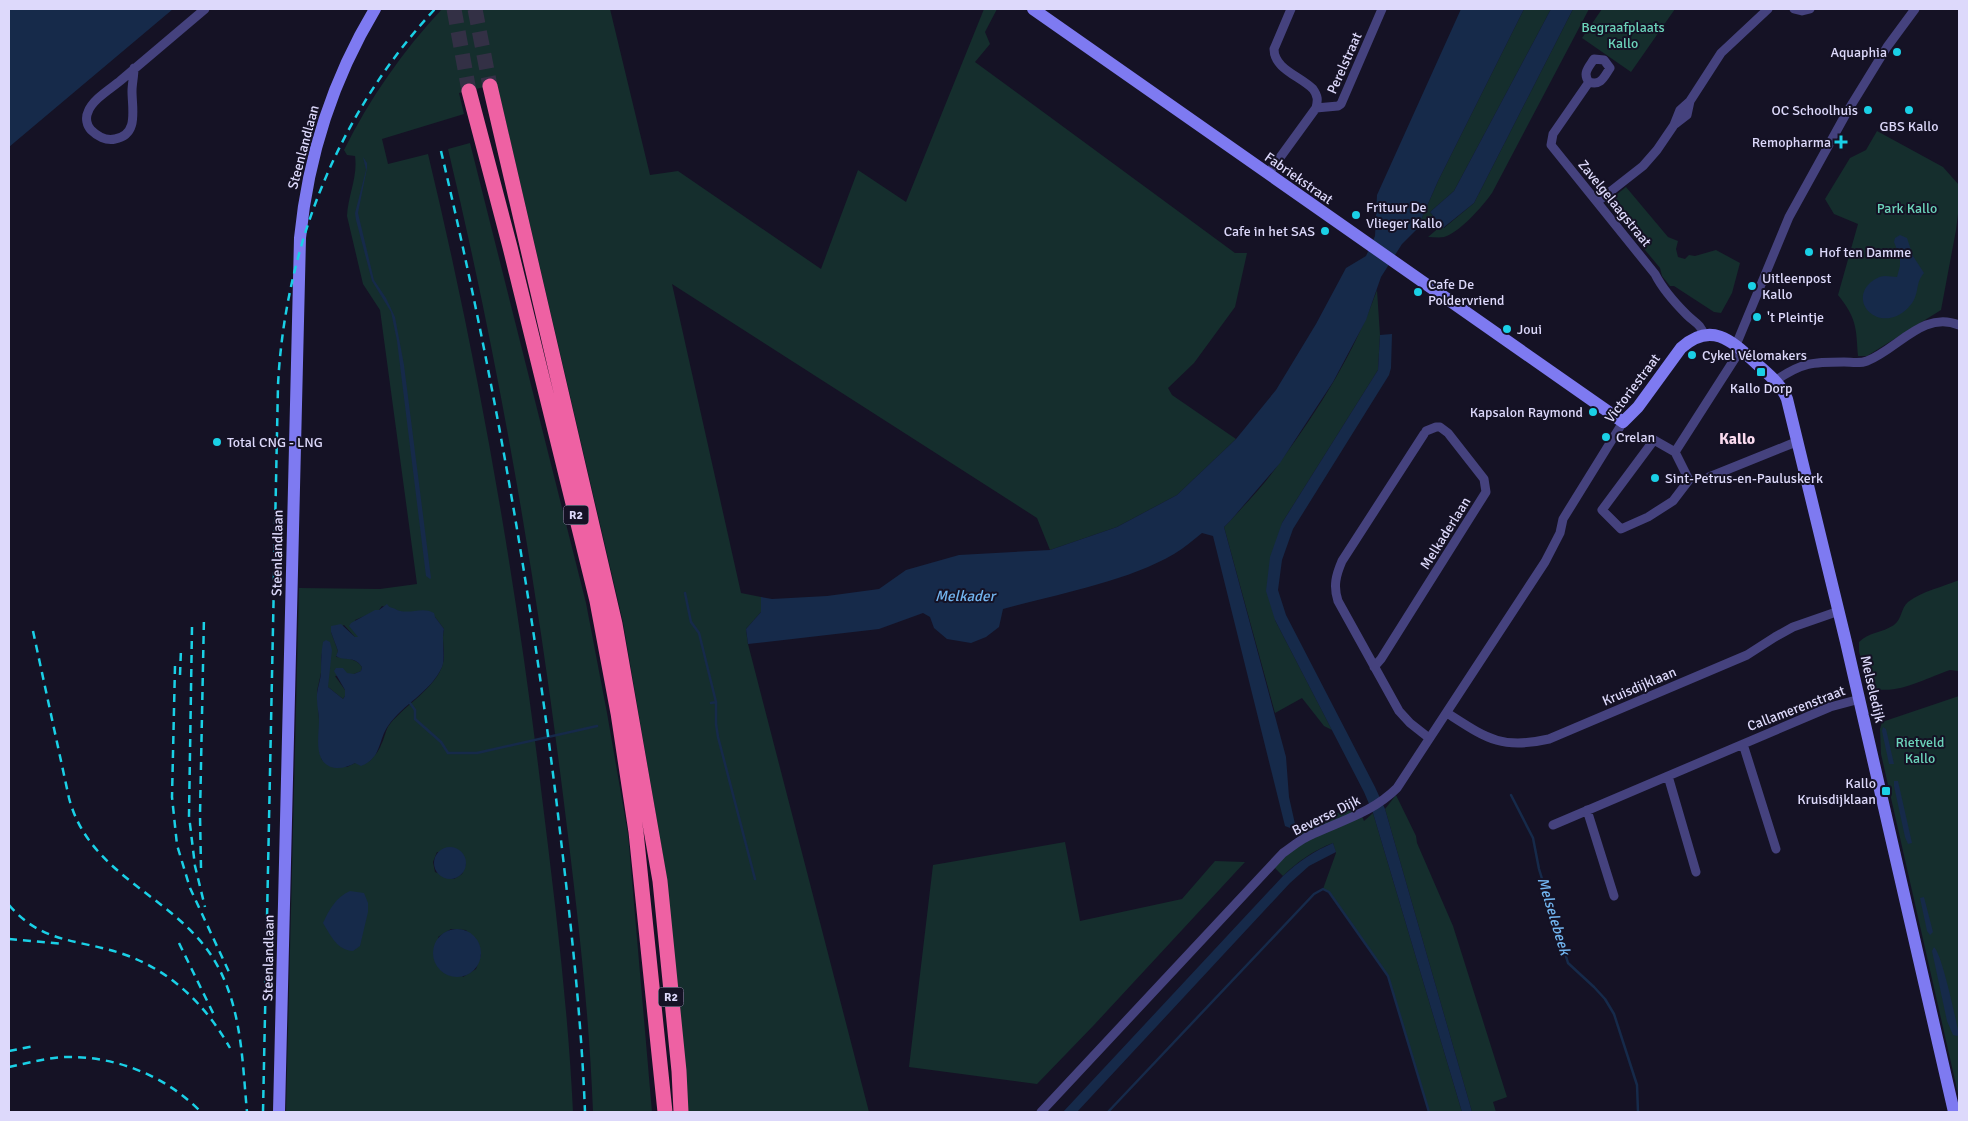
<svg xmlns="http://www.w3.org/2000/svg" width="1968" height="1121" font-family="Signika,sans-serif">
  <style>
    .green { fill: #152e2d; fill-rule: evenodd }
    .water { fill: #162a4a }
    .lines { fill: none; stroke-linecap: round; stroke-linejoin: round }
    .stream { stroke: #162a4a; stroke-width: 2.5 }
    .motorway-tunnel { stroke: #333045; stroke-width: 15; stroke-dasharray: 15 8; stroke-linecap: butt }
    .minor { stroke: #45427e; stroke-width: 9 }
    .secondary { stroke: #7e7af1; stroke-width: 12 }
    .motorway { stroke: #ee61a3; stroke-width: 15 }
    .rail { stroke: #1ad0e6; stroke-width: 2.5; stroke-dasharray: 8 6; stroke-linecap: butt }
    .poi-dot { fill: #1ad0e6; stroke: #151225; stroke-width: 2 }
    .labels { text-anchor: middle; stroke-width: 4; stroke-linejoin: round; paint-order: stroke }
    .shield { fill: #151225; stroke: #a19dbb; stroke-width: 1 }
    .shield-label { font-size: 12px; font-weight: bold; fill: #ddd9fb }
    .park-label { font-size: 14px; fill: #6cd4bb; stroke: #151225 }
    .poi-label { font-size: 14px; fill: #ddd9fb; stroke: #151225; text-anchor: start }
    .street-label { font-size: 14px; fill: #ddd9fb; stroke: #151225 }
    .water-label { font-size: 15px; font-style: italic; fill: #72b5f0; stroke: #151225 }
    .quarter-label { font-size: 16px; font-weight: bold; fill: #fbdbef; stroke: #151225 }
  </style>
  <rect width="100%" height="100%" fill="#151225"/>
  <path class="green" d="M442,9h168l40,166 28,-4 143,98 37,-99 48,32 78,-193h13l-12,23 5,12 -15,18 260,191h12l-12,54 -41,56 -26,25 4,7 64,44 -59,56 -60,32 -67,23 -13,-32 -365,-234 69,309 20,4v15l-15,17 2,15 121,468h-181l-21,-232 -44,-258 -126,-538 -38,9 5,21 -82,25 6,25 40,-10c51,212 88,426 114,643 13,105 26,210 31,315h-287l13,-524 81,1 37,-5 -37,-274 -17,-26 -16,-68c1,-21 11,-39 8,-60l-8,-1 -3,-5c26,-52 58,-98 98,-141zM382,606l20,6 33,5 9,12c-3,12 2,25 -1,34 -5,23 -39,43 -53,61 -5,6 -5,14 -9,21 -2,6 -7,11 -11,16l-15,2 -8,4 -25,-7 -3,-10v-31l-2,-28 4,-18v-20l7,34 15,12 2,-3v-6l-10,-14 19,-2 7,-3 1,-4c-6,-9 -16,-9 -26,-10l2,-6 -7,-19 13,-7 11,12h4l-4,-17 24,-10zM437,852l29,12 -4,10 -8,5 -19,-7 -2,-10zM451,929l15,1 15,25 -5,14 -13,8 -25,-40z
    M1524,9h27l-97,182 -24,21 3,4 -16,13 21,-48z
    M1573,9h16l-97,184c-9,13 -33,40 -48,44 -5,1 -11,0 -16,0l13,-11 3,2 30,-25z
    M1602,9h73l-44,63 -49,-34z
    M1877,131l66,36 16,18v21l-3,24 -15,80 -74,46h-9c-2,-29 -1,-37 -20,-61l20,-71 -24,-10 -9,-15 25,-41 16,-8z
    M470,143l116,460 21,110 21,121 24,278h-59c-4,-106 -17,-211 -30,-317 -27,-217 -64,-432 -115,-646z
    M1626,187l42,50 10,4 -2,8 2,8 7,2 4,-4 6,1 21,-6 24,13 -8,30 -11,20 -7,-1 -40,-26h-4l-8,-10 -2,-8 -54,-65z
    M1377,290l3,45 -2,35 -96,153 -7,97 57,110 -8,-4 -22,-28 -27,15 -51,-186 7,-7c17,-19 35,-37 49,-58 39,-53 75,-110 97,-172z
    M1959,580v91l-9,-1c-24,8 -56,27 -80,17l-11,-35v-10c10,-10 23,-9 35,-17 8,-6 7,-17 14,-23 14,-11 35,-15 51,-22z
    M1959,696v402l-78,-344 -1,-25 2,-7z
    M1396,795l20,41 1,7 36,83 54,171 -14,5 3,10h-24l-87,-303z
    M1351,809l9,2 4,10 9,-8 89,299h-33l-41,-136 -59,-84 -6,-3 13,-36 -3,-10c-19,7 -36,19 -50,33l-10,-10 26,-21 -2,-13c18,-11 34,-18 54,-23z
    M1065,842l15,79 102,-22 33,-38 30,1 -151,163 -57,59 -128,-17 24,-202z"/>
  <path class="water" d="M9,9h164l-164,138z
    M1461,9h63l-86,172 -21,48 -15,15 -21,33 -15,43 -33,62 -53,81 -49,57 -7,7 62,230 3,40 6,27 -5,4 -5,-2 -72,-290 -11,-3c-9,7 -18,15 -28,21 -48,28 -117,40 -171,55l-4,18 -13,10 -15,6 -24,-4 -13,-11 -4,-11 -7,-4 -44,16 -131,15 -2,-15 15,-17v-15l11,2 55,-3 52,-7 27,-19 53,-15 91,-5 67,-23 60,-32 59,-56 40,-49 40,-66 30,-56 20,-12 9,-20 2,-41z
    M1551,9h22l-99,194 -31,25 -13,-16 24,-21z
    M363,157l4,6v5l-9,45 16,67 12,18 9,19 9,48 27,213 -1,1 -4,-3 -29,-235 -6,-29 -19,-31 -16,-61 -1,-7 11,-43z
    M1900,235l7,3 6,18 11,17c-10,11 -3,22 -16,35 -27,27 -61,-5 -37,-26 4,-3 9,-6 14,-6 4,0 8,1 12,1l3,-11v-9l-6,-15 1,-4z
    M1392,334l-1,34 -2,7 -96,154 -11,31 -4,30 8,25 89,172 10,22 87,303h-10l-89,-299 -9,-21 -89,-172 -9,-29 4,-34 12,-34 96,-153 2,-35z
    M387,604c3,5 6,3 10,6 13,5 25,-4 37,3l1,4 9,12c-3,12 2,28 -2,38 -11,25 -39,37 -54,59 -10,14 -6,32 -27,40l-6,-3c-10,6 -27,9 -34,-5 -5,-11 -2,-26 -2,-38 0,-7 -2,-13 -2,-20 -1,-9 3,-17 4,-27 0,-10 0,-20 2,-31l3,-2 4,2 2,8 -4,37 15,12 2,-3v-6l-11,-19 2,-3h7l4,5 7,1 7,-3 1,-4c-8,-12 -17,-5 -26,-11l2,-5 -7,-19v-6l10,-2 14,13h3l-9,-11 2,-3 24,-13h4z
    M1883,727l3,2 8,35h-5l-7,-33z
    M1894,781h4l14,62 -4,1 -3,-7 -11,-51z
    M1333,843l3,9 -27,14 -19,17 -213,229h-14l220,-236c15,-14 31,-25 50,-33z
    M434 863a16 16 0 1 1 32 0a16 16 0 1 1-32 0Z
    M350,891l14,2 4,10v9l-8,34 -7,5c-16,-1 -22,-15 -30,-28 6,-13 13,-26 27,-32z
    M1924,897l9,35 -3,3 -3,-4 -7,-33z
    M433 953a24 24 0 1 1 48 0a24 24 0 1 1-48 0Z
    M1934,947c8,7 22,73 25,88l-2,1 -4,-1 -6,-14 -15,-70z"/>
  <g class="lines">
    <path class="stream" d="M685,593l6,29 8,11 17,69v22l2,13 37,142
      M410,703l5,7v9l26,23 7,11h29l120,-27
      M711,703l5,-1
      M1511,795l22,43 6,31 29,94 26,24 11,12 9,15 23,71 1,27
      M1108,1112l206,-218 9,-5 6,3 59,84 41,136"/>
    <path class="motorway-tunnel" d="M454,9l15,82
      M475,9l15,77"/>
    <path class="minor" d="M1794,9l8,2 8,-2
      M1594,59l10,1 6,8c-6,9 -9,18 -21,14 -7,-9 0,-15 5,-23z
      M134,68c0,8 -2,16 -2,23 0,18 7,44 -17,48 -9,2 -18,-3 -24,-9 -4,-4 -6,-12 -3,-18 4,-12 22,-23 32,-31 28,-24 57,-48 85,-72
      M1589,82l-36,52 -2,11 104,129c8,16 19,28 32,41 7,7 14,9 17,20
      M1316,108l22,-2 3,-2 41,-95
      M1674,125l13,-10 3,-14
      M1268,174l48,-66c2,-8 2,-12 -3,-19 -13,-13 -39,-20 -39,-40l17,-40
      M1597,202l46,-36 14,-16 17,-25 6,-15 10,-9 31,-48 47,-44
      M1736,345l53,-128 58,-105 40,-65 28,-38
      M1775,381c27,-19 38,-19 69,-19 7,0 16,2 23,-1 31,-12 56,-51 92,-36
      M1424,434l-82,127c-6,14 -9,25 -4,40l61,110 11,12 19,15
      M1654,440l21,12 14,28 -16,21 -25,16 -27,12 -19,-19z
      M1675,452l66,-103
      M1709,477l82,-33 7,-1
      M1374,667l7,-8 105,-167 -2,-13 -36,-46 -8,-6h-4l-10,4
      M1447,713c39,25 54,37 102,26l198,-84 28,-18 18,-10 46,-16
      M1743,744l33,105
      M1668,776l28,96
      M1587,810l27,86
      M1553,825l277,-118 30,-8
      M1041,1112l242,-259c10,-7 19,-15 30,-19 30,-14 60,-22 84,-46l148,-226 15,-29 3,-14 60,-97"/>
    <path class="secondary" d="M1033,9l590,413 15,-15 43,-59c31,-28 52,-6 76,16 12,11 24,20 30,35l59,243 108,470
      M279,1112l21,-874c8,-82 33,-159 75,-229"/>
    <path class="motorway" d="M490,86l125,538 45,257 19,190 2,41
      M469,91l41,156 87,354 21,112 18,119 29,280"/>
    <path class="rail" d="M441,151c51,216 89,434 116,655 12,102 24,203 28,306
      M192,627l-3,189 6,50 10,41
      M33,631l36,167c20,77 101,96 142,157 31,47 31,104 36,157
      M175,666l-3,131 5,48 13,43 39,84
      M180,675l1,-26
      M201,868l-1,-53 4,-199
      M9,905c33,39 70,34 114,49 47,16 83,51 107,94
      M9,939l55,5
      M179,943l35,72
      M9,1051l25,-5
      M9,1067c19,-4 37,-9 57,-10 50,-1 100,19 135,55
      M263,1112l15,-727c7,-140 62,-274 157,-376"/>
  </g>
  <g class="poi-dot">
    <circle cx="1897" cy="52" r="5"/>
    <circle cx="1868" cy="110" r="5"/>
    <circle cx="1909" cy="110" r="5"/>
    <path d="M1838.5 134.5h5v5h5v5h-5v5h-5v-5h-5v-5h5z"/>
    <circle cx="1356" cy="215" r="5"/>
    <circle cx="1325" cy="231" r="5"/>
    <circle cx="1809" cy="252" r="5"/>
    <circle cx="1752" cy="286" r="5"/>
    <circle cx="1418" cy="292" r="5"/>
    <circle cx="1757" cy="317" r="5"/>
    <circle cx="1507" cy="329" r="5"/>
    <circle cx="1692" cy="355" r="5"/>
    <rect x="1756" y="367" width="10" height="10" rx="2.5"/>
    <circle cx="1593" cy="412" r="5"/>
    <circle cx="1606" cy="437" r="5"/>
    <circle cx="217" cy="442" r="5"/>
    <circle cx="1655" cy="478" r="5"/>
    <rect x="1881" y="786" width="10" height="10" rx="2.5"/>
  </g>
  <g class="labels">
    <g class="shield">
      <rect x="563.5" y="505.5" width="25" height="19" rx="4"/>
      <rect x="658.5" y="987.5" width="25" height="19" rx="4"/>
    </g>
    <g class="shield-label">
      <text x="576" y="519">R2</text>
      <text x="671" y="1001">R2</text>
    </g>
    <g class="park-label">
      <text x="1623" y="32">Begraafplaats<tspan x="1623" dy="16">Kallo</tspan></text>
      <text x="1907" y="213">Park Kallo</text>
      <text x="1920" y="747">Rietveld<tspan x="1920" dy="16">Kallo</tspan></text>
    </g>
    <g class="poi-label">
      <text x="1887" y="57" text-anchor="end">Aquaphia</text>
      <text x="1858" y="115" text-anchor="end">OC Schoolhuis</text>
      <text x="1909" y="131" text-anchor="middle">GBS Kallo</text>
      <text x="1831" y="147" text-anchor="end">Remopharma</text>
      <text x="1366" y="212">Frituur De<tspan x="1366" dy="16">Vlieger Kallo</tspan></text>
      <text x="1315" y="236" text-anchor="end">Cafe in het SAS</text>
      <text x="1819" y="257">Hof ten Damme</text>
      <text x="1762" y="283">Uitleenpost<tspan x="1762" dy="16">Kallo</tspan></text>
      <text x="1428" y="289">Cafe De<tspan x="1428" dy="16">Poldervriend</tspan></text>
      <text x="1767" y="322">'t Pleintje</text>
      <text x="1517" y="334">Joui</text>
      <text x="1702" y="360">Cykel Vélomakers</text>
      <text x="1761" y="393" text-anchor="middle">Kallo Dorp</text>
      <text x="1583" y="417" text-anchor="end">Kapsalon Raymond</text>
      <text x="1616" y="442">Crelan</text>
      <text x="227" y="447">Total CNG - LNG</text>
      <text x="1665" y="483">Sint-Petrus-en-Pauluskerk</text>
      <text x="1876" y="788" text-anchor="end">Kallo<tspan x="1876" dy="16">Kruisdijklaan</tspan></text>
    </g>
    <g class="street-label">
      <text transform="translate(1344 63) rotate(-66)" y="5">Perelstraat</text>
      <text transform="translate(303 147) rotate(-75)" y="5">Steenlandlaan</text>
      <text transform="translate(1299 178) rotate(35)" y="5">Fabriekstraat</text>
      <text transform="translate(1615 203) rotate(51)" y="5">Zavelgelaagstraat</text>
      <text transform="translate(1632 388) rotate(-53)" y="5">Victoriestraat</text>
      <text transform="translate(1445 533) rotate(-58)" y="5">Melkaderlaan</text>
      <text transform="translate(277 553) rotate(-89)" y="5">Steenlandlaan</text>
      <text transform="translate(1639 686) rotate(-23)" y="5">Kruisdijklaan</text>
      <text transform="translate(1873 689) rotate(77)" y="5">Melseledijk</text>
      <text transform="translate(1796 708) rotate(-21)" y="5">Callamerenstraat</text>
      <text transform="translate(1326 815) rotate(-26)" y="5">Beverse Dijk</text>
      <text transform="translate(268 958) rotate(-89)" y="5">Steenlandlaan</text>
    </g>
    <g class="water-label">
      <text x="965" y="601">Melkader</text>
      <text transform="translate(1554 916) rotate(73)" y="5">Melselebeek</text>
    </g>
    <g class="quarter-label">
      <text x="1737" y="444">Kallo</text>
    </g>
  </g>
  <rect width="1968" height="1121" fill="none" stroke="#ddd9fb" stroke-width="20"/>
</svg>
